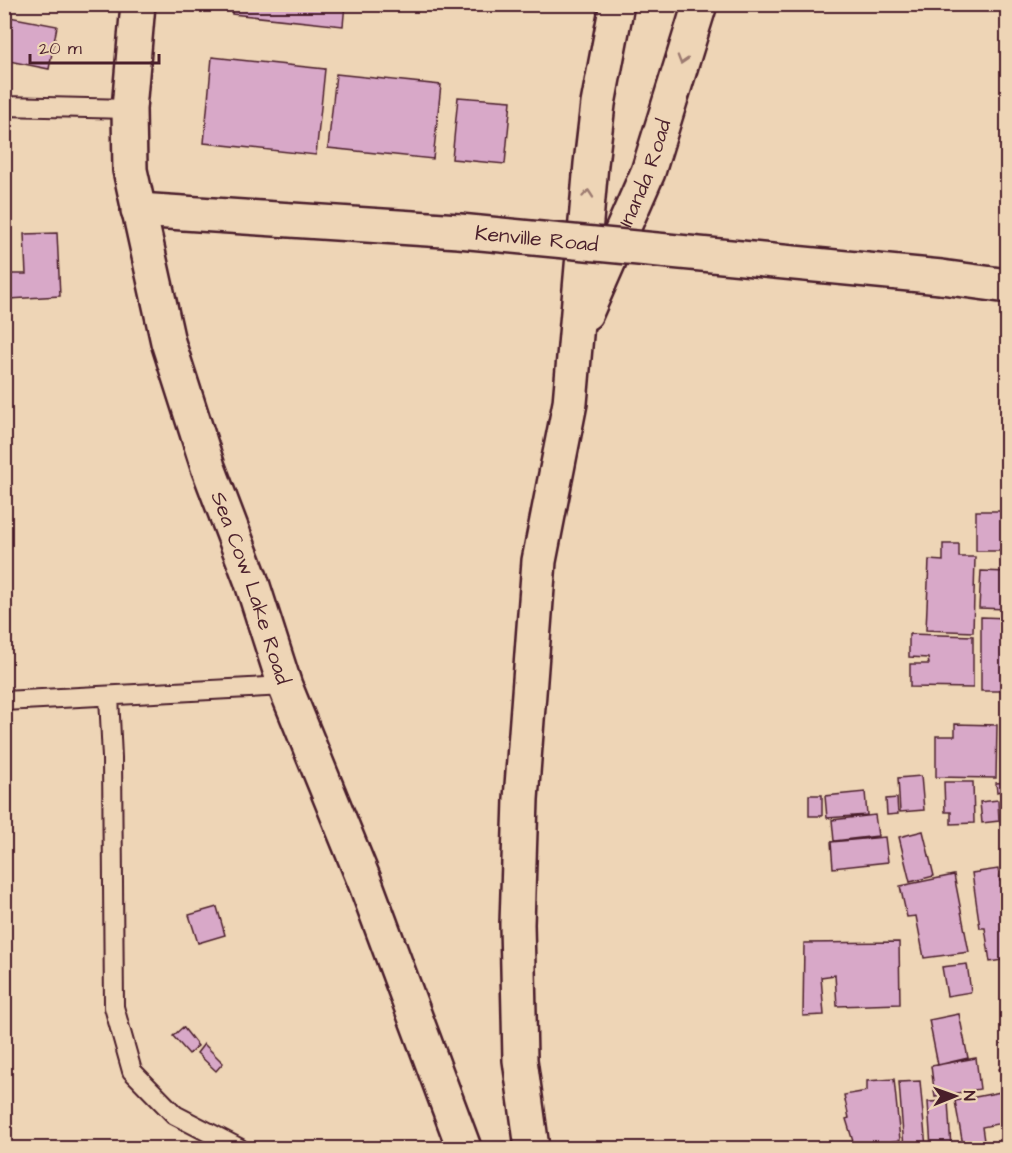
<svg xmlns="http://www.w3.org/2000/svg" width="1012" height="1153" font-family="'Architects Daughter',sans-serif">
  <style>
    .building { fill: #d8a8c8; stroke: #4a1f2b; stroke-width: 1.5 }
    .lines { fill: none; stroke-linecap: round; stroke-linejoin: round }
    .lane-casing { stroke: #4a1f2b; stroke-width: 22 }
    .street-casing { stroke: #4a1f2b; stroke-width: 38 }
    .secondary-casing { stroke: #4a1f2b; stroke-width: 38 }
    .lane { stroke: #eed5b6; stroke-width: 18 }
    .street { stroke: #eed5b6; stroke-width: 33 }
    .secondary { stroke: #eed5b6; stroke-width: 33 }
    .street-bridge-casing { stroke: #4a1f2b; stroke-width: 38; stroke-linecap: butt }
    .street-bridge { stroke: #eed5b6; stroke-width: 33 }
    .oneway { stroke: #9c7a70 }
    .labels { text-anchor: middle; stroke-width: 5; stroke-linejoin: round; paint-order: stroke }
    .street-label { font-size: 21px; fill: #4a1f2b; stroke: #eed5b6 }
  </style>
  <rect width="100%" height="100%" fill="#eed5b6"/>
  <filter id="ink" filterUnits="userSpaceOnUse"><feTurbulence type="fractalNoise" baseFrequency=".0167" numOctaves="2"/><feDisplacementMap in="SourceGraphic" scale="12" xChannelSelector="R" yChannelSelector="G"/><feConvolveMatrix kernelMatrix="1 2 1 2 8 2 1 2 1" color-interpolation-filters="sRGB"/></filter>
  <g filter="url(#ink)">
    <path class="building" d="M233,4h112l-2,22 -111,-12z
      M4,16l53,10 -8,43 -45,-9z
      M212,57l113,12 -9,86 -112,-12z
      M336,74l105,11 -8,74 -105,-11z
      M458,97l53,4 -6,63 -53,-5z
      M57,233l3,63 -51,3 -1,-25h18l-2,-40z
      M976,511h32v40h-32z
      M943,544h16v13h16l-2,75 -47,-2 3,-70 14,1z
      M981,571l27,1v37l-29,-1z
      M981,617l27,1v73h-27z
      M909,634l64,2v52l-63,-1v-23h19l-1,-6 -19,-1z
      M955,724l42,1 -1,53 -60,-1v-41h19z
      M1004,729h4v19h-2z
      M1002,751h6v28h-4z
      M921,776l3,34 -24,2 -2,-34z
      M944,782h29l1,41 -23,1v-12h-6z
      M1008,782v28h-5l-3,-19 -3,1 -1,-9z
      M865,792l2,23 -40,3 -2,-22z
      M809,795h13v21h-13z
      M897,798l1,16 -11,1 -1,-16z
      M998,800l1,21 -17,2 -2,-21z
      M1008,813v52l-1,1 -6,-52z
      M875,815l3,21 -44,5 -2,-21z
      M923,831l11,45 -24,6 -11,-45z
      M885,837l3,25 -55,6 -2,-26z
      M998,869l2,12 8,-2v80l-18,3 -5,-34h-5l-8,-55z
      M954,875l15,77 -45,6 -8,-42 -9,1 -7,-31z
      M217,907l8,28 -27,8 -9,-28z
      M899,942l1,62 -63,2 -2,-31 -14,2 3,38 -21,1 1,-73z
      M967,964l4,28 -24,4 -5,-29z
      M959,1014l9,44 -30,7 -9,-45z
      M183,1027l15,19 -9,8 -16,-18z
      M204,1044l19,19 -7,8 -19,-18z
      M976,1058l4,31 -45,8 -4,-31z
      M1008,1064v24l-9,-19z
      M894,1079l6,61 -45,8 -9,-29 3,-1 -5,-23 23,-4v-10z
      M920,1081l6,67h-22l-5,-66z
      M1001,1092l6,30 -25,5 2,14 -21,4 -8,-44z
      M948,1101l3,47h-20l-3,-46z
      M1008,1138v10h-8l-3,-6z
      M995,1144l2,4h-14z"/>
    <g class="lines">
      <g class="lane-casing">
        <path id="lane" d="M4,106l125,3
          M109,696l3,62 2,249 18,64 43,44 64,33
          M4,701l281,-15"/>
      </g>
      <g class="street-casing">
        <g id="street">
          <path id="s1" d="M138,4l-9,105 1,61 38,172 40,125 43,113 34,106 81,199 98,263"/>
          <path d="M138,210l321,21"/>
          <path d="M941,277l67,9"/>
        </g>
      </g>
      <g class="secondary-casing">
        <g id="secondary">
          <path id="s2" d="M586,313l62,-141 52,-168"/>
          <path d="M532,1148l-12,-88 -3,-136 4,-125 18,-238 31,-158 21,-239 7,-60 19,-100"/>
        </g>
      </g>
      <use href="#lane" class="lane"/>
      <use href="#street" class="street"/>
      <use href="#secondary" class="secondary"/>
      <g class="street-bridge-casing">
        <g id="street-bridge">
          <path id="s3" d="M459,231l482,46"/>
        </g>
      </g>
      <use href="#street-bridge" class="street-bridge"/>
    </g>
    <defs><path id="oneway-chevron" d="M-2-3.5L2.5 0L-2 3.5" fill="none" stroke-width="1.6" stroke-linecap="round" stroke-linejoin="round" transform="scale(1.5)"/></defs>
    <g class="oneway">
      <use href="#oneway-chevron" transform="translate(682 60) rotate(107)"/>
      <use href="#oneway-chevron" transform="translate(588 194) rotate(-85)"/>
    </g>
  </g>
  <g class="labels">
    <g class="street-label">
      <text dy="7" stroke="none"><textPath href="#s2" startOffset="152">Inanda Road</textPath></text>
      <text dy="7" stroke="none"><textPath href="#s3" startOffset="78">Kenville Road</textPath></text>
      <text dy="7" stroke="none"><textPath href="#s1" startOffset="602">Sea Cow Lake Road</textPath></text>
    </g>
  </g>
  <rect width="1012" height="1153" fill="none" stroke="#eed5b6" stroke-width="24"/>
  <rect x="12" y="12" width="988" height="1129" fill="none" stroke="#4a1f2b" stroke-width="2" filter="url(#ink)"/>
  <g transform="translate(955 1096) rotate(89)" stroke="#eed5b6" stroke-width="4.5" paint-order="stroke">
  <path d="M0-4.5L10 22L0 15L-10 22Z" fill="#4a1f2b"/>
  <text y="-9" font-size="16" font-weight="bold" text-anchor="middle" fill="#4a1f2b">N</text>
  </g>
  <path d="M30 54v9h129v-9" fill="none" stroke="#4a1f2b" stroke-width="3"/>
  <text x="39" y="54" font-size="18" fill="#4a1f2b" stroke="#eed5b6" stroke-width="4.5" paint-order="stroke">20 m</text>
</svg>
